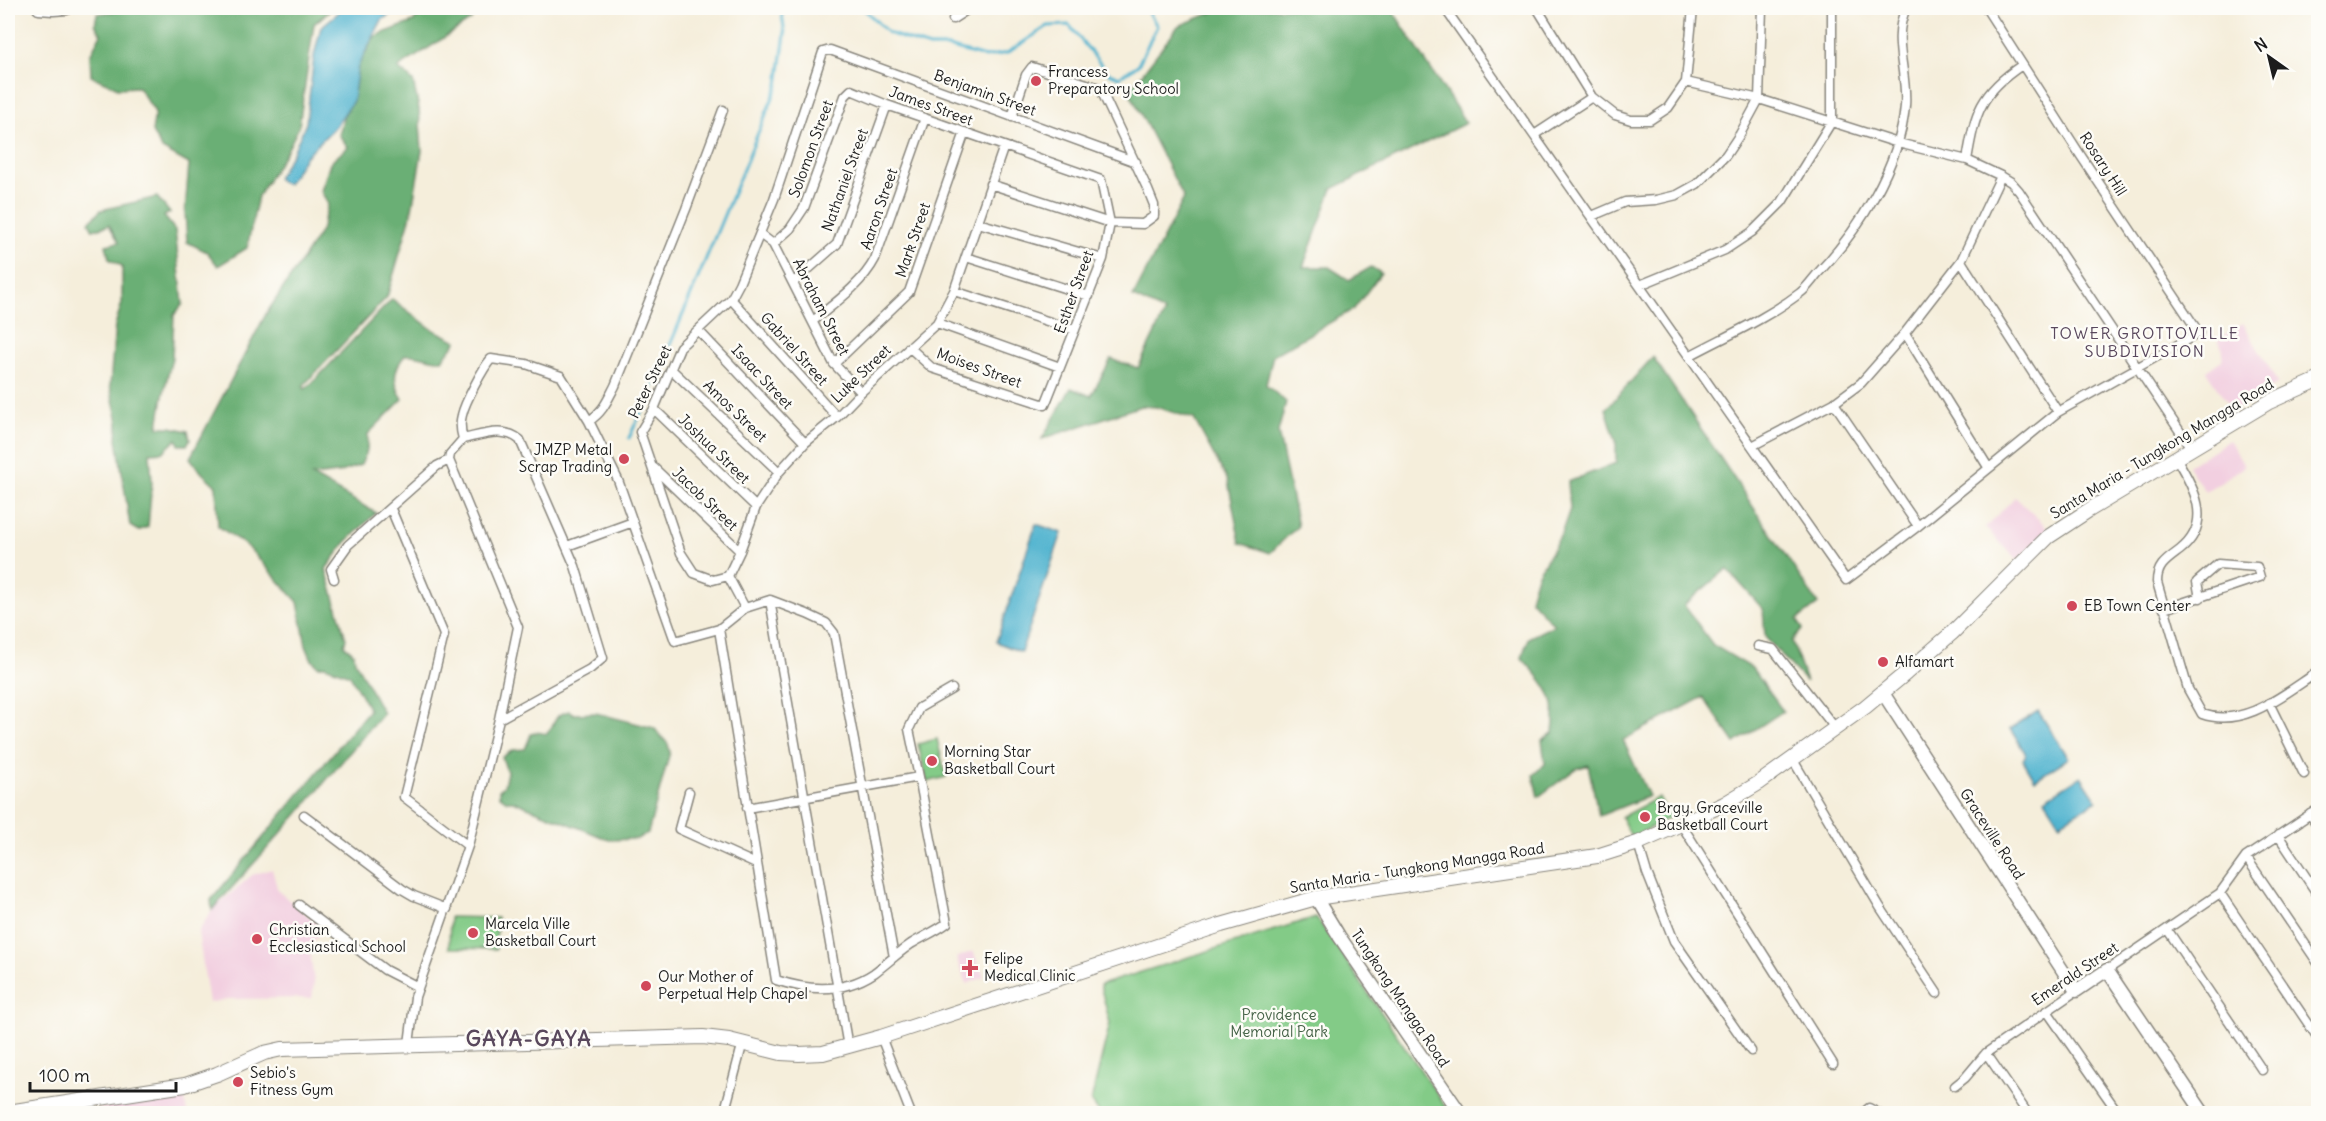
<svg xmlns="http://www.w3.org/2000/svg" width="2326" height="1121" font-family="Delius,sans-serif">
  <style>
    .built { fill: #f2cfe0 }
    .green { fill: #83cb87; stroke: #507452; stroke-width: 1.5 }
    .forest { fill: #6aaf74; stroke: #436648; stroke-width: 1.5 }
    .water { fill: #51b4cf; stroke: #366876; stroke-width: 1.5 }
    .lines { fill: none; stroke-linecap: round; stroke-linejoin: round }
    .stream { stroke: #51b4cf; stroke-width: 3 }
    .street-casing { stroke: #88857c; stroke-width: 11 }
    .secondary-casing { stroke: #88857c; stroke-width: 15 }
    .primary-casing { stroke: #88857c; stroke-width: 16 }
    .street { stroke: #fff; stroke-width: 8 }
    .secondary { stroke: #fff; stroke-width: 12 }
    .primary { stroke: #fff; stroke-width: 14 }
    .poi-dot { fill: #d1495b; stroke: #fdfcf7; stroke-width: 2 }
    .labels { text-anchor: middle; stroke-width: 5; stroke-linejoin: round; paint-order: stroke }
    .poi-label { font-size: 15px; fill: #1c1c1c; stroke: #fdfcf7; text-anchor: start }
    .street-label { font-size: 15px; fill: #1c1c1c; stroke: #fdfcf7 }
    .park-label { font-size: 15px; fill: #456247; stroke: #fdfcf7 }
    .neighbourhood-label { font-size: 16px; letter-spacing: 1.5px; fill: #59485d; stroke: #fdfcf7 }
    .district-label { font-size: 21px; font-weight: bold; letter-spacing: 1.5px; fill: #59485d; stroke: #fdfcf7 }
  </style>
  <rect width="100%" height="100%" fill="#fdfcf7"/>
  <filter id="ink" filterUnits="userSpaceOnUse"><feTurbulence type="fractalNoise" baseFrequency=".0167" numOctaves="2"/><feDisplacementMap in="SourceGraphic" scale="12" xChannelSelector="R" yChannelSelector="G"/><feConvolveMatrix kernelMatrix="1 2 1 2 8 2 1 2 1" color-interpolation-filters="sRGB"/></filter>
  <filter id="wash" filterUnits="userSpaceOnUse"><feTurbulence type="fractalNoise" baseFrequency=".008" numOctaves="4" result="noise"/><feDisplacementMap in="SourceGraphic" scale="24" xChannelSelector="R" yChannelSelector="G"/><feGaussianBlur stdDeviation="1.35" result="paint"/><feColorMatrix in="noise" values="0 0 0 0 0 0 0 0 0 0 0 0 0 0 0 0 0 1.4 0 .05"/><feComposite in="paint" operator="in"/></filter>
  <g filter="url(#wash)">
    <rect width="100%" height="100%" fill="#f5eedb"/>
    <path class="built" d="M2243,323l35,60 -45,28 -27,-40 16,-11 1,-9 -5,-12z
      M2229,440l16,26 -40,26 -17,-26z
      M2015,497l34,32 -30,32 -34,-33z
      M272,869l6,22 46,38 -15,17 5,36 -2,16 -85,1 -18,4 -11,-71 14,-22 40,-35z
      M973,951l11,26 -17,7 -11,-26z
      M184,1094l3,19h-113z"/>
    <path class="green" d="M937,739l9,38 -19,5 -9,-38z
      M1659,797l11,20 -38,21 -11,-21z
      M450,917l47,1 -1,31 -47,-1z
      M1316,917l134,196 -350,1 -9,-13 19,-78 -10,-38z"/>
    <path class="forest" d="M135,8h198l-19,16 -15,102 -10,21 -31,49 -11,52 -29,18 -11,-14 -20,-10 -2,-31 4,-47 -27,-15 -10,-17 3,-20 -17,-25 -20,1 -27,-12 -1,-21 11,-21 -6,-10 2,-10z
      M426,8h50l-5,12 -73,48 15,13 6,28 3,42 -11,64 -24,82 -84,89 2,3 11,-10 76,-80 40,30 25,12 -15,19c-16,1 -21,-7 -37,-5 -13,16 -12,28 -2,44l-35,35 -1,16 -6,15 -23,8 -26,3 64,37 -30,29 -20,27 20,70 -2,6 10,9 1,7 28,52 -86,102 -85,95 -1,-10 158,-190 -19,-35 -25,-9h-7l-6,-6 -6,-14 -8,-44 -50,-55 -30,-21 -2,-40 -14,-13 -12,-15 76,-144 55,-83 7,-27 -7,-13 9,-28 18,-16 -9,-12 5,-20 9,-14 5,-35 17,-30 38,-14z
      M1223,8h168l75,115 -134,66 -29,78h26l20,13 22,-13 10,6 -27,36 -81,46 -7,30 20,17 -8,30 20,94 -28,27 -30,-10 -12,-62 -34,-62 -38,-12 -15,-1 -99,33 29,-51 20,8 20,-37 27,9 27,-56 -32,-15 51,-99 -55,-107 49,-65z
      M157,197l13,16 -6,3 11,14 8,74 -9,11 -2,43 -9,38 -5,31h13l17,4 2,8 -3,6h-8l-2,-6 -14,13 -13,1 2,29 -4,45 -10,4 -8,-5 -13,-87 1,-17 -8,-36 5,-61 7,-22v-37l-13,-7 -3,-14 13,-3 -10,-17 -16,5 -4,-8 12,-12z
      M1653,357l165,247 -21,16 6,9 -11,12 14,41 -41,-45 -2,-28 -36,-40 -43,36 29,40 39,23 31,43 -48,32 -32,-46 -80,43 26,56 -50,20 -11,-51 -12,4 -38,28 -5,-22 12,-11 -3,-24 11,-7c5,-39 -7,-48 -31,-75l6,-20 26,-13 -24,-26 7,-24 23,-38 10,-28 -2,-27 48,-19v-22l-10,-32z
      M569,711l5,3 22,-1 58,15 14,16 2,8 -22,81 -11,6 -28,1 -96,-39h-6l-8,-6v-5l5,-4 3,-14 -5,-15 11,-7 12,-1 6,-15 6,-2 10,2c1,-3 4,-5 5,-8 6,-10 4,-11 17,-15z"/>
    <path class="water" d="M344,8h55l-17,12 -24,46 -5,35 -18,26 -30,30 -17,27 -5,-1 -6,-5 16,-26 13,-29 8,-67 7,-29z
      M1036,524l26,9 -41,119 -25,-10z
      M2038,711l31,47 -34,22 -12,-20 3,-6 -16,-25z
      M2081,776l16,24 -37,23 -15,-24z"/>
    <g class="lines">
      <path class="stream" d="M863,8l25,25 41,14h19l37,10 22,-4 41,-27 21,-1 38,47 12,5 19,-12 19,-39 -9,-15 3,-3
        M629,438l25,-54 124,-299 7,-51 -4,-26"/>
    </g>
  </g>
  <g filter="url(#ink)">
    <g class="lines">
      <g class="street-casing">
        <path id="street" d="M1448,8l-2,2 400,570 72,-54 140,-114 141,-79 -118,-177 -95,-148
          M1537,8l55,89 23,18 16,5h19l18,-12 18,-26 7,-74
          M953,19l17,-11
          M1686,82l73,17 139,44 69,17 34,16 10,6 8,9 172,257
          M1534,135l58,-38
          M1967,160c8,-47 13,-67 55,-95
          M990,184l120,39 33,1 11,-8v-11l-6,-15 -48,-102 -68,-21 -6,8 -14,42
          M1592,216l33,-14 31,-2 21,-5 20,-11 29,-29 14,-21 19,-35 3,-91
          M978,223l125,36
          M760,234l13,10 61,120 27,28
          M773,244l17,-15 14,-21 41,-112 6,-6 36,15 214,75 9,43 -7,36 -58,146 -113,-37 -23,-21
          M966,257l123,39
          M1961,261l97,151
          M794,282l43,-38 50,-139
          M1640,285l85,-35 27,-18 30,-30 50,-81v-113
          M954,291l121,39
          M731,299l106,118
          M813,321c22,-18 49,-37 62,-62l50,-141
          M937,323l123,44
          M698,330l107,113
          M1905,333l83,134
          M1689,356c37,-20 77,-37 111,-63 7,-5 12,-13 18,-20 40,-42 82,-107 87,-167 3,-33 -14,-66 1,-98
          M834,364l75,-72 56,-160
          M672,370l107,102
          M1834,403l84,123
          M654,409l102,98
          M589,421c14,-9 18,-20 26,-35l71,-177 37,-99
          M463,439c19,-4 41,-13 57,1l55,126 28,92 -13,11 -91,50
          M1752,446l82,-43 27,-20 44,-50 56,-72 40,-85
          M2176,458c18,29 38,65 4,92 -13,10 -23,15 -23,32l31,107 14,25c43,15 83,-21 116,-42
          M654,468l86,83
          M391,509l53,126 -40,162 64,49
          M567,546l66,-24
          M728,576l-15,4 -19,-7 -13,-20 -41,-121 14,-23 26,-62 51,-48 8,-15 35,-85 49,-147 7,-2 306,112
          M728,576l12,-25 16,-44 23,-35 26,-29 32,-26 24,-25 76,-69 17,-32 50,-145
          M728,576l17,32
          M334,579l-3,-10 17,-24 89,-79 12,-6
          M770,600l78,447
          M2164,609l96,-32 -3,-10 -39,-3 -21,18 3,16
          M719,629l57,351c33,11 68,13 98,-7 12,-9 24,-20 37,-29 11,-7 24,-12 36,-21l-28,-146
          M1758,646l15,3 63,80
          M2269,703l35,71
          M1793,760l87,147 57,86
          M689,792l-10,37 77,35
          M747,808l172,-31 -10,-48 10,-21 33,-19
          M2310,814l8,12
          M304,815l98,74 12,7 33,13
          M1681,824l152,240
          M2278,835l40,60
          M1638,843l9,30 27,68 77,110
          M2246,857l72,106
          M2220,893l98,145
          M299,905l86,65 33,17
          M2167,929l95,141
          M2107,970l113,-77 26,-36 72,-48
          M2047,1011l72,103
          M881,1037l30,77
          M409,1044l6,-47 53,-151 31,-127 19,-92 -69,-167 1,-6 13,-15c-2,-7 -3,-17 -1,-24 3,-13 21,-47 29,-56l35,5 35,12 28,45 29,59 57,161 44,-12 26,-21 25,-8 37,14 19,9 8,10 60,324
          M1986,1053l42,61
          M1955,1086l10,-8 21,-25 90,-62
          M724,1114l19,-72
          M1862,1114l7,-6 11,6"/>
      </g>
      <g class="secondary-casing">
        <path id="secondary" d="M39,8l14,1 14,-1
          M1883,693l193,298 31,-21 97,144
          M1316,898l23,38 122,178"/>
      </g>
      <g class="primary-casing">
        <path id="primary" d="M8,1112l177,-27 32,-11 47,-21 18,-4 421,-12 26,3 52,13 18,1 24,-1 58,-16 340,-112 95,-27 281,-42 41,-13 43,-19 43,-20 35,-21 106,-76 41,-34 46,-40 96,-96 41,-27 180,-108 49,-22"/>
      </g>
      <use href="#street" class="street"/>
      <use href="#secondary" class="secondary"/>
      <use href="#primary" class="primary"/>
    </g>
  </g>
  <g class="poi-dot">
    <circle cx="1036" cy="81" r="6"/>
    <circle cx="624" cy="459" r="6"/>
    <circle cx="2072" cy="606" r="6"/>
    <circle cx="1883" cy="662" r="6"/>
    <circle cx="932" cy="761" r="6"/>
    <circle cx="1645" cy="817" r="6"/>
    <circle cx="473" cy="933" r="6"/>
    <circle cx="257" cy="939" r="6"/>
    <path d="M967 959h6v6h6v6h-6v6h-6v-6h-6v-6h6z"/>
    <circle cx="646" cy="986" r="6"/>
    <circle cx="238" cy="1082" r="6"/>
  </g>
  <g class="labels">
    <g class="poi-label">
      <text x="1048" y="77">Francess<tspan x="1048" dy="17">Preparatory School</tspan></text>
      <text x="612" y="455" text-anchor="end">JMZP Metal<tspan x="612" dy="17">Scrap Trading</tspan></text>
      <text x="2084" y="611">EB Town Center</text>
      <text x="1895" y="667">Alfamart</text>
      <text x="944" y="757">Morning Star<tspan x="944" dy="17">Basketball Court</tspan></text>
      <text x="1657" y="813">Brgy. Graceville<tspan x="1657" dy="17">Basketball Court</tspan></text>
      <text x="485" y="929">Marcela Ville<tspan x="485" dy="17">Basketball Court</tspan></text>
      <text x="269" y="935">Christian<tspan x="269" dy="17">Ecclesiastical School</tspan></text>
      <text x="984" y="964">Felipe<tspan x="984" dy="17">Medical Clinic</tspan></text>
      <text x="658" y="982">Our Mother of<tspan x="658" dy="17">Perpetual Help Chapel</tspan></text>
      <text x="250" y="1078">Sebio's<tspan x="250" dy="17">Fitness Gym</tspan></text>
    </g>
    <g class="street-label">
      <text transform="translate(985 93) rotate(20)" y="5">Benjamin Street</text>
      <text transform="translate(931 106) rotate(20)" y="5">James Street</text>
      <text transform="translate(811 149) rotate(-70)" y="5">Solomon Street</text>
      <text transform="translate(2103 164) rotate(57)" y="5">Rosary Hill</text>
      <text transform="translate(845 180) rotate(-70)" y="5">Nathaniel Street</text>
      <text transform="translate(879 209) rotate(-71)" y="5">Aaron Street</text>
      <text transform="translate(913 240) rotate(-71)" y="5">Mark Street</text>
      <text transform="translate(1074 292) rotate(-70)" y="5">Esther Street</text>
      <text transform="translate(821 307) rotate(63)" y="5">Abraham Street</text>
      <text transform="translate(794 349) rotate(48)" y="5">Gabriel Street</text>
      <text transform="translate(979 368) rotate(20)" y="5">Moises Street</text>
      <text transform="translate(861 374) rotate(-44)" y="5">Luke Street</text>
      <text transform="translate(762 377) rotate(47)" y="5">Isaac Street</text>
      <text transform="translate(650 382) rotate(-64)" y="5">Peter Street</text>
      <text transform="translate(735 411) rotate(44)" y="5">Amos Street</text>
      <text transform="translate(714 449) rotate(44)" y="5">Joshua Street</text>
      <text transform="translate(2162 449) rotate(-31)" y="5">Santa Maria - Tungkong Mangga Road</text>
      <text transform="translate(705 499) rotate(44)" y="5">Jacob Street</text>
      <text transform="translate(1992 834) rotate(57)" y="5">Graceville Road</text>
      <text transform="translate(1417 868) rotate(-9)" y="5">Santa Maria - Tungkong Mangga Road</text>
      <text transform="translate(2075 974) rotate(-34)" y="5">Emerald Street</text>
      <text transform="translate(1400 998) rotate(56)" y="5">Tungkong Mangga Road</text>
    </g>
    <g class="park-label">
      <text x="1279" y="1020">Providence<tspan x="1279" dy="17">Memorial Park</tspan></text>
    </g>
    <g class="neighbourhood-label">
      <text x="2145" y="339">TOWER GROTTOVILLE<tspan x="2145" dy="18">SUBDIVISION</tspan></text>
    </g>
    <g class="district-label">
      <text x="529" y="1046">GAYA-GAYA</text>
    </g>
  </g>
  <rect width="2326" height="1121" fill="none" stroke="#fdfcf7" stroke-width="30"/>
  <g transform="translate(2269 57) rotate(326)" stroke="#fdfcf7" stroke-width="4.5" paint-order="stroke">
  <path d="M0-4.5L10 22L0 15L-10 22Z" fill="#1c1c1c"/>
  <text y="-9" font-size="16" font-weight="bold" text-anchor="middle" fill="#1c1c1c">N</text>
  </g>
  <path d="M30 1082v9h146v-9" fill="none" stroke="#1c1c1c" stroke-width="3"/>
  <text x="39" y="1082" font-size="18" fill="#1c1c1c" stroke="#fdfcf7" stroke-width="4.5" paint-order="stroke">100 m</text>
</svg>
